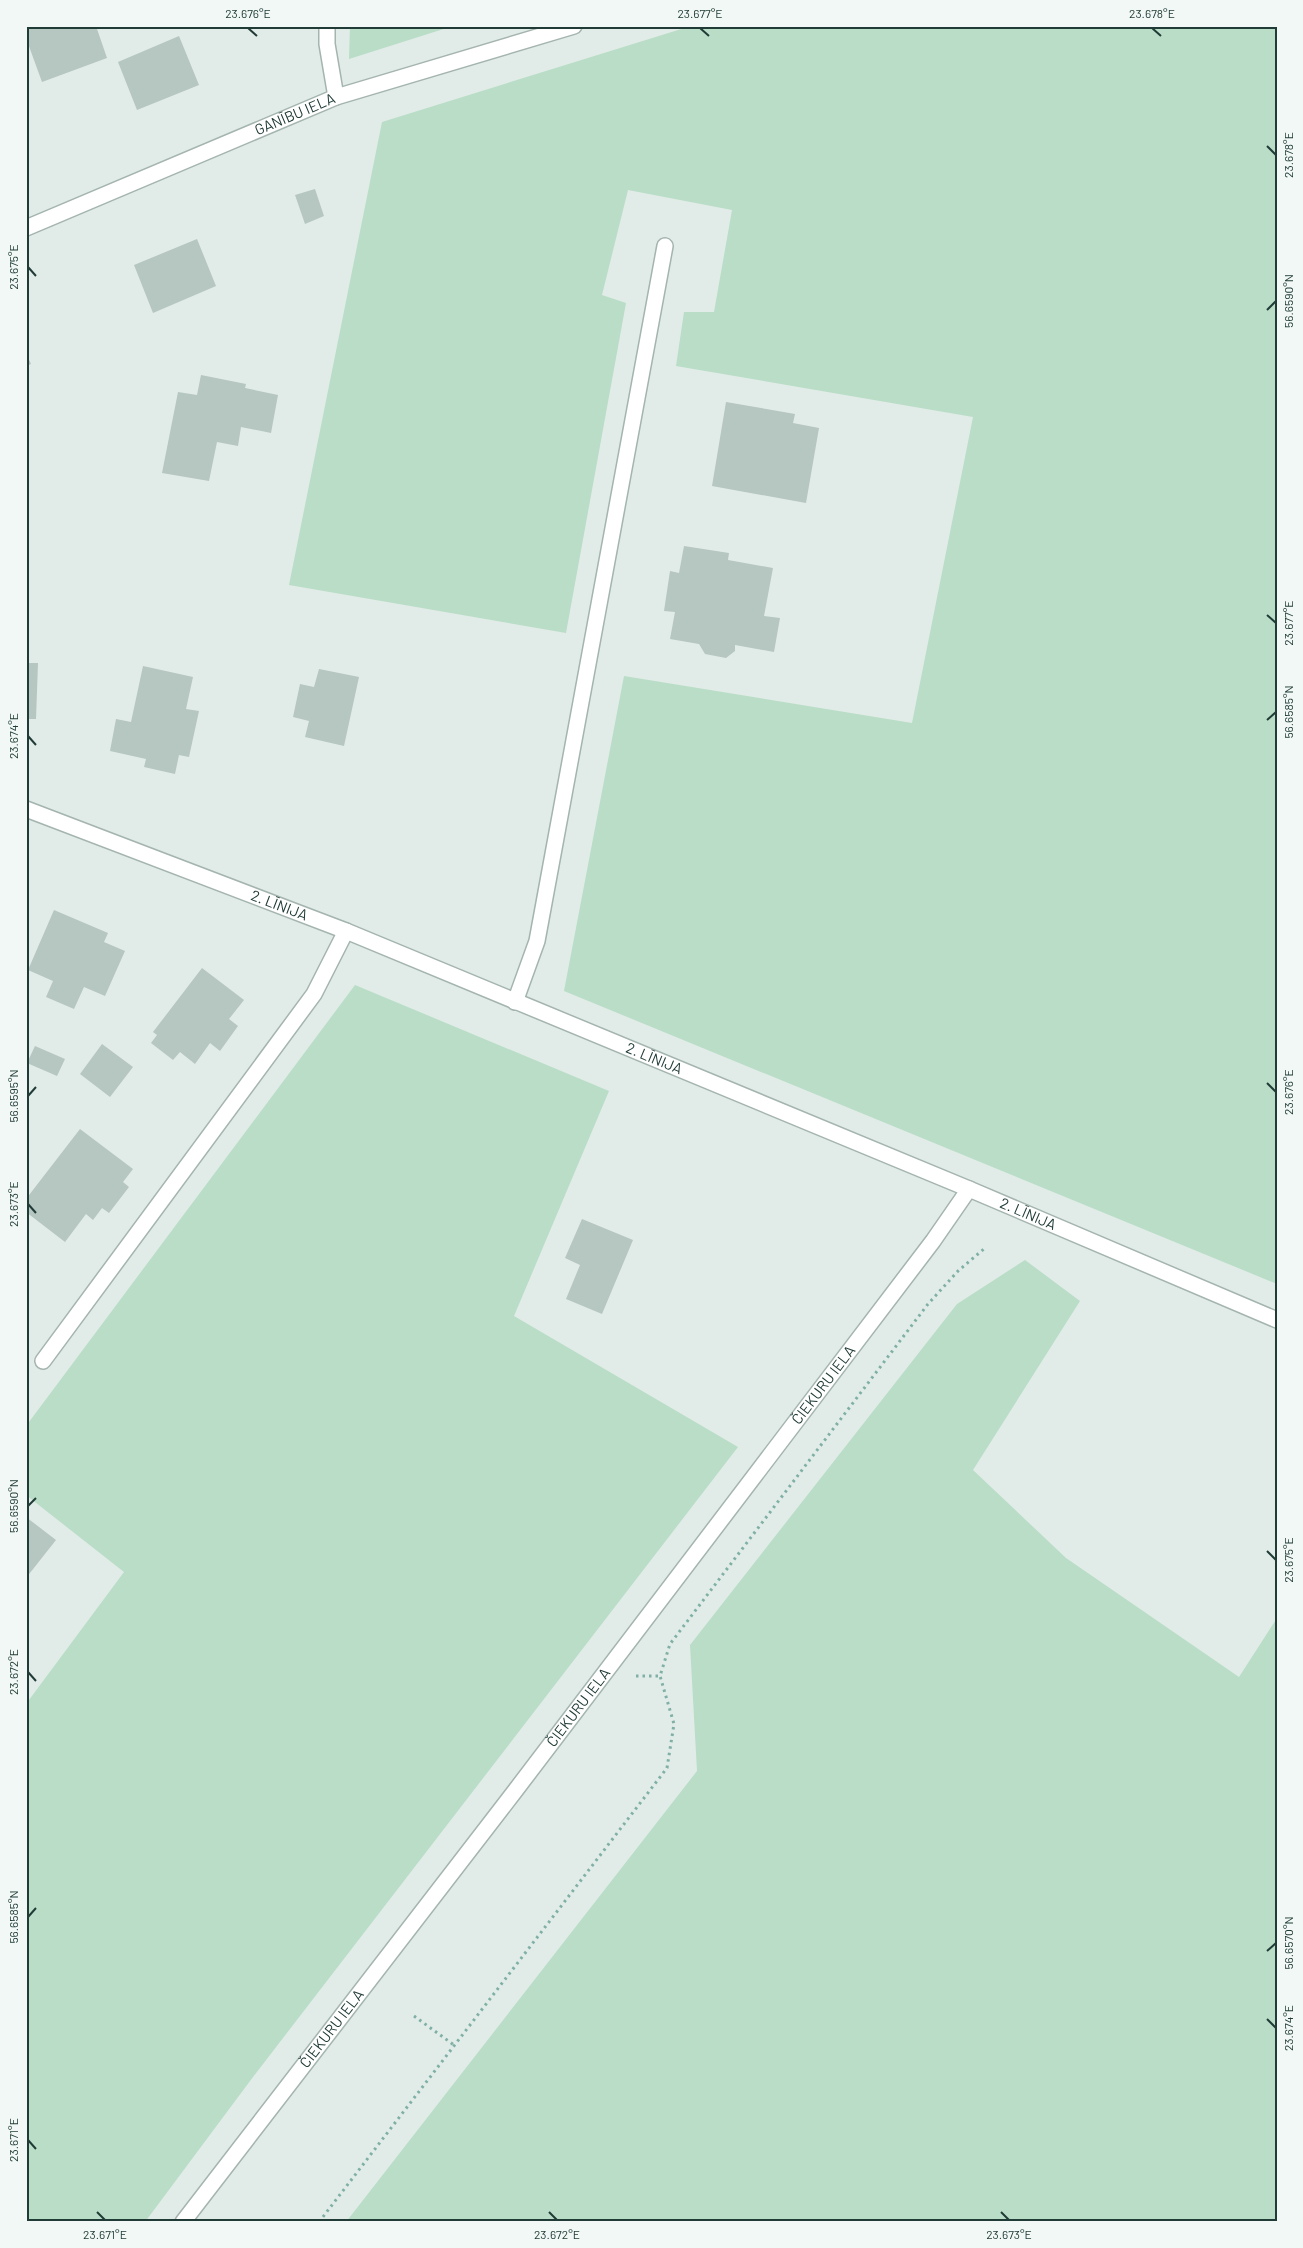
<svg xmlns="http://www.w3.org/2000/svg" width="1303" height="2248" font-family="Barlow,sans-serif">
  <style>
    .green { fill: #b9ddc6 }
    .building { fill: #b6c6c1 }
    .lines { fill: none; stroke-linecap: round; stroke-linejoin: round }
    .street-casing { stroke: #a4b4af; stroke-width: 18 }
    .path { stroke: #80b0a5; stroke-width: 3; stroke-dasharray: 2.5 4; stroke-linecap: butt }
    .street { stroke: #fff; stroke-width: 15 }
    .ticks { fill: none; stroke: #213c37; stroke-width: 2 }
    .labels { text-anchor: middle; stroke-width: 5; stroke-linejoin: round; paint-order: stroke }
    .street-label { font-size: 15px; fill: #213c37; stroke: #f1f8f5 }
    .neatline { fill: none; stroke: #213c37; stroke-width: 2 }
    .ticks-label { font-size: 12px; text-anchor: middle; fill: #213c37 }
  </style>
  <rect width="100%" height="100%" fill="#e1ece8"/>
  <path class="green" d="M350,26h103l-104,33z
    M691,26h586v1258l-713,-293 60,-315 288,47 61,-306 -297,-51 8,-54h30l18,-102 -104,-20 -26,105 24,8 -60,330 -277,-48 93,-463z
    M355,985l254,106 -95,225 224,131 -485,630 -108,145h-119v-518l98,-132 -98,-77v-69z
    M1025,1260l55,41 -107,169 93,88 173,119 38,-59v604h-931l351,-451 -7,-126 267,-341z"/>
  <path class="building" d="M26,26h70l11,32 -65,24 -16,-44z
    M179,36l20,49 -62,25 -19,-48z
    M315,189l9,27 -19,8 -10,-29z
    M197,239l19,47 -63,27 -19,-48z
    M26,353l5,11 -5,2z
    M201,375l45,9 -1,4 33,7 -7,38 -30,-6 -3,19 -21,-4 -8,39 -47,-8 16,-81 19,3z
    M726,402l69,12 -2,9 26,5 -13,75 -94,-17z
    M684,546l45,7 -1,7 45,8 -9,48 16,2 -6,34 -39,-7v6l-9,7 -21,-4 -6,-10 -29,-5 5,-27 -11,-1 6,-40 9,2z
    M26,663h12l-2,56h-10z
    M143,666l50,11 -7,32 13,2 -10,46 -10,-2 -4,19 -31,-7 2,-8 -36,-8 6,-32 15,3z
    M319,669l40,8 -15,69 -39,-9 4,-16 -16,-4 7,-33 14,3z
    M54,910l54,23 -4,9 21,9 -20,45 -21,-9 -10,22 -28,-12 7,-16 -25,-11z
    M202,968l42,32 -15,19 9,7 -18,25 -10,-8 -15,21 -15,-12 -7,8 -22,-17 6,-8 -4,-3z
    M102,1044l31,23 -23,30 -30,-23z
    M35,1046l30,13 -8,17 -30,-13z
    M80,1129l53,40 -10,13 6,5 -20,26 -7,-5 -9,12 -7,-6 -21,28 -39,-30v-13z
    M582,1219l51,21 -31,74 -36,-15 14,-34 -15,-7z
    M26,1517l30,23 -30,38z"/>
  <g class="lines">
    <g class="street-casing">
      <g id="street">
        <path d="M327,26v18l9,53"/>
        <path id="s1" d="M26,228l310,-131 238,-71"/>
        <path id="s2" d="M26,809l320,122 623,258 308,131"/>
        <path d="M515,1002l22,-61 128,-695"/>
        <path d="M43,1361l271,-367 32,-63"/>
        <path id="s3" d="M183,2222l332,-431 418,-550 36,-52"/>
      </g>
    </g>
    <path class="path" d="M636,1676h24
      M414,2016l40,29
      M319,2222l348,-454 7,-44 -14,-48 10,-32 258,-340 30,-33 27,-23"/>
    <use href="#street" class="street"/>
  </g>
  <path class="ticks" d="M248,28l9,8M700,28l9,8M1152,28l9,8M1267,146l9,9M28,267l8,9M1267,310l9,-9M1267,615l9,8M1267,720l9,-8M28,736l8,9M1267,1083l9,9M28,1096l8,-9M28,1204l8,9M28,1506l8,-8M1267,1551l9,9M28,1672l8,9M28,1917l8,-9M1267,1951l9,-8M1267,2019l9,9M28,2140l8,9M97,2212l8,8M549,2212l8,8M1001,2212l8,8"/>
  <g class="labels">
    <g class="street-label">
      <text dy="5" stroke="none"><textPath href="#s1" startOffset="292">GANĪBU IELA</textPath></text>
      <text dy="5" stroke="none"><textPath href="#s2" startOffset="271">2. LĪNIJA</textPath></text>
      <text dy="5" stroke="none"><textPath href="#s2" startOffset="676">2. LĪNIJA</textPath></text>
      <text dy="5" stroke="none"><textPath href="#s2" startOffset="1081">2. LĪNIJA</textPath></text>
      <text dy="5" stroke="none"><textPath href="#s3" startOffset="1054">ČIEKURU IELA</textPath></text>
      <text dy="5" stroke="none"><textPath href="#s3" startOffset="649">ČIEKURU IELA</textPath></text>
      <text dy="5" stroke="none"><textPath href="#s3" startOffset="244">ČIEKURU IELA</textPath></text>
    </g>
  </g>
  <rect width="1303" height="2248" fill="none" stroke="#f1f8f5" stroke-width="55"/>
  <rect x="28" y="28" width="1248" height="2192" class="neatline"/>
  <g class="ticks-label">
    <text x="248" y="18">23.676°E</text>
    <text x="700" y="18">23.677°E</text>
    <text x="1152" y="18">23.678°E</text>
    <text transform="translate(1289 155) rotate(-90)" y="4">23.678°E</text>
    <text transform="translate(14 267) rotate(-90)" y="4">23.675°E</text>
    <text transform="translate(1289 301) rotate(-90)" y="4">56.6590°N</text>
    <text transform="translate(1289 623) rotate(-90)" y="4">23.677°E</text>
    <text transform="translate(1289 712) rotate(-90)" y="4">56.6585°N</text>
    <text transform="translate(14 736) rotate(-90)" y="4">23.674°E</text>
    <text transform="translate(1289 1092) rotate(-90)" y="4">23.676°E</text>
    <text transform="translate(14 1096) rotate(-90)" y="4">56.6595°N</text>
    <text transform="translate(14 1204) rotate(-90)" y="4">23.673°E</text>
    <text transform="translate(14 1506) rotate(-90)" y="4">56.6590°N</text>
    <text transform="translate(1289 1560) rotate(-90)" y="4">23.675°E</text>
    <text transform="translate(14 1672) rotate(-90)" y="4">23.672°E</text>
    <text transform="translate(14 1917) rotate(-90)" y="4">56.6585°N</text>
    <text transform="translate(1289 1943) rotate(-90)" y="4">56.6570°N</text>
    <text transform="translate(1289 2028) rotate(-90)" y="4">23.674°E</text>
    <text transform="translate(14 2140) rotate(-90)" y="4">23.671°E</text>
    <text x="105" y="2239">23.671°E</text>
    <text x="557" y="2239">23.672°E</text>
    <text x="1009" y="2239">23.673°E</text>
  </g>
</svg>
